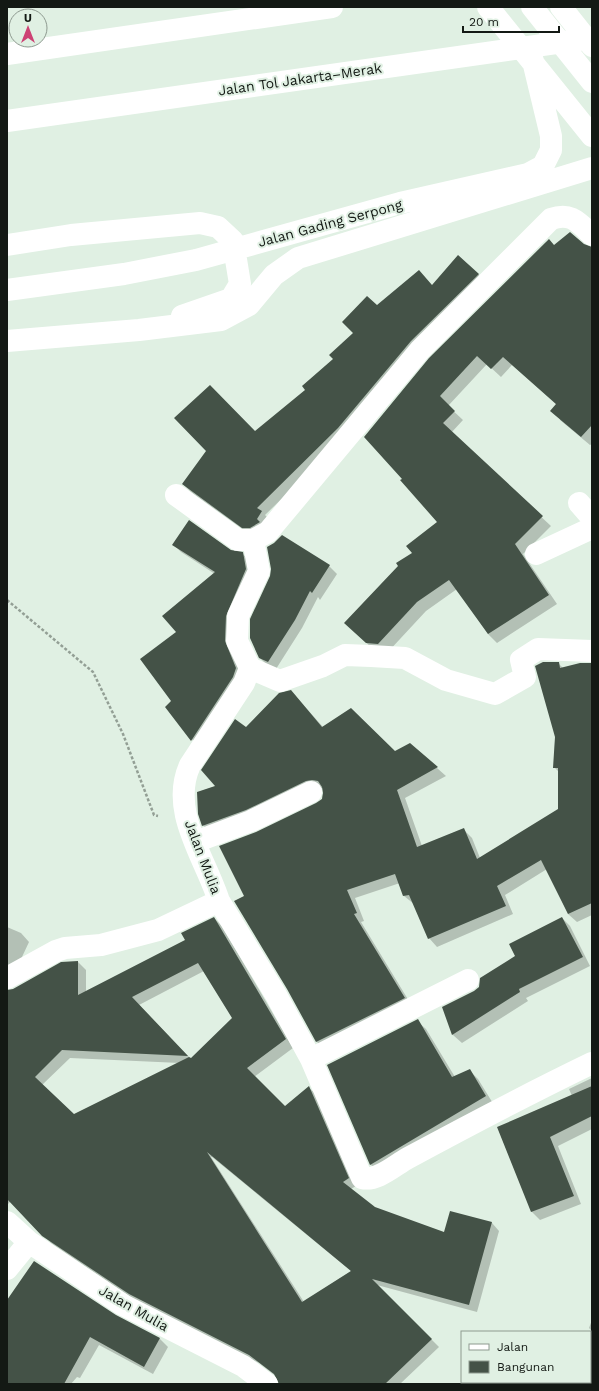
<svg xmlns="http://www.w3.org/2000/svg" width="599" height="1391" font-family="'Work Sans',sans-serif">
  <style>
    .shadow { fill: #0003; fill-rule: evenodd }
    .building { fill: #445247; fill-rule: evenodd }
    .lines { fill: none; stroke-linecap: round; stroke-linejoin: round }
    .path { stroke: #939f95; stroke-width: 2.5; stroke-dasharray: 3 2; stroke-linecap: butt }
    .minor { stroke: #fff; stroke-width: 22 }
    .primary { stroke: #fff; stroke-width: 22 }
    .motorway { stroke: #fff; stroke-width: 22 }
    .labels { text-anchor: middle; stroke-width: 4; stroke-linejoin: round; paint-order: stroke }
    .street-label { font-size: 14px; fill: #131914; stroke: #e0f0e3 }
  </style>
  <rect width="100%" height="100%" fill="#e0f0e3"/>
  <path class="shadow" d="M583,245l9,3v196l-2,1 -30,-25 -3,-15 -45,-40 -11,12 -14,-13 -39,42 15,14 -12,13 100,93 -28,28 34,50 -60,39 -9,-9 -31,-45 -31,22 -39,42 -11,-1 -21,-20 58,-79 25,-30 -35,-44 -38,-42 190,-191z
    M478,274l7,8 -139,154 -81,79 4,4 -18,16 -60,-43 -8,-8 72,-52 51,-42 28,-30 43,-54 55,-20z
    M282,536l47,30 8,8 -17,26 -2,-3 -16,31 -26,41 -8,-3 -8,-8 15,-114z
    M173,544l69,9 8,9 -17,62 11,53 -45,71 -33,-41 7,-5 4,-69 38,-59 -34,-22z
    M558,663l5,5 29,-5v252l-15,7 -9,-8 -21,-45 -42,26 8,19 -76,33 -8,-9 -15,-34 -10,-8 -4,-13 -45,15 9,23 -3,1 51,84 -87,44 -8,-8 -29,-54 -42,-92 11,-63 60,-29 5,-5 2,-11h-10l-103,46 -8,-9 13,-39 30,-57 45,-38 32,36 72,25 15,-8 36,32 -41,22 17,48 42,-16 8,8 8,20 79,-48v-38l-5,-5z
    M214,918l8,8 71,122 -39,29 31,31 24,-20 8,7 39,91 -5,3 23,19 71,26 47,-11 7,8 -22,81 -100,-27 62,62 -39,37h-118l-5,-7 -18,-14 -121,-61 -87,-59 -40,-42 -4,4v-153l71,-90 8,8v23l101,-53zM204,971l30,47 -43,41 -52,-54zM70,1058l110,5 -106,53 -32,-31zM211,1157h1l139,114 -47,31z
    M562,918l8,8 20,40 -64,32 2,3 -66,42 -9,-8 -9,-28 31,-15z
    M7,927l14,6 8,9 -14,30 -8,6z
    M417,1021l9,8 29,48 14,-7 9,9 16,26 -114,68 -9,-8 -43,-100z
    M592,1078v51l-34,17 23,58 -41,16 -8,-8 -34,-84 74,-32 -3,-7z
    M7,1302l109,14 44,23 8,8 -15,27 -54,-29 -19,33 -3,-1 -6,7h-64z
    M592,1320v11l-3,-3z
    M497,1382h68l6,2h-75z"/>
  <path class="building" d="M570,232l14,12 8,3v178l-11,12 -31,-26 6,-7 -53,-47 -12,12 -14,-13 -37,40 15,15 -12,12 100,93 -28,28 34,51 -61,39 -39,-54 -32,22 -39,42 -12,-1 -22,-20 54,-57 -2,-3 16,-10 -6,-7 31,-24 -37,-42 2,-1 -38,-42 65,-79 117,-116 3,-3 5,6z
    M458,255l21,19 -68,67 -73,87 -81,80 5,3 -5,8 3,3 -10,6h-8l-60,-44 24,-33 -32,-33 36,-33 45,46 50,-41 -3,-4 31,-27 -4,-4 24,-22 -11,-11 25,-26 10,9 42,-35 13,15z
    M189,520l42,30 12,2 3,17 -20,47 -1,25 11,27 -3,9 -42,64 -26,-34 6,-6 -31,-42 36,-27 -14,-16 53,-44 -43,-27z
    M282,535l48,30 -18,28 -2,-2 -15,29 -27,42 -9,-4 -9,-20v-19l20,-43 1,-7 -4,-22 7,-4z
    M543,662h16l1,6 20,-5h12v240l-24,11 -27,-54 -44,26 9,20 -78,33 -19,-44 -6,1 -8,-22 -48,16 10,23 -3,1 51,84 -89,44 -29,-53 -53,-88 10,-5 -25,-50 37,-14 60,-29 6,-4 1,-6 -1,-6 -4,-6 -6,-1 -6,1 -60,29 -44,16 -4,-12 -1,-22 18,-6 -14,-16 34,-51 11,8 33,-34 12,-3 31,37 29,-19 44,43 15,-8 28,24 -41,23 20,57 47,-19 13,31 81,-50v-41h-5l2,-31 -20,-71z
    M214,917l72,122 -39,29 38,38 24,-20 40,92 -6,4 32,25 69,25 6,-21 42,11 -23,83 -97,-26 60,60 -47,45h-106l-5,-10 -25,-19 -120,-61 -87,-58 -35,-37v-209l6,-1 48,-27 17,-1v34l107,-55 -4,-7zM198,963l34,55 -41,40 -2,-1 -115,57 -39,-37 27,-27 126,6 -56,-59zM207,1152l144,119 -49,31z
    M562,917l21,40 -64,32 1,3 -68,43 -10,-28 32,-16 5,-4 1,-9 35,-22 -6,-12z
    M418,1019l34,58 18,-8 16,27 -116,69 -43,-100z
    M592,1086v30l-42,21 24,59 -43,16 -34,-85z
    M34,1261l82,54 44,23 -16,29 -54,-30 -26,47h-57v-84z"/>
  <g class="lines">
    <path class="path" d="M7,600l86,72 30,62 31,81 4,1"/>
    <path class="minor" d="M176,495l62,45h15l15,-8 152,-182 131,-131c20,-7 27,3 41,16
      M579,503l13,15
      M536,554l56,-26
      M250,668l30,13 43,-15 22,-11 26,1 34,2 41,22 49,14 30,-17 -4,-17 17,-11 54,2
      M195,842l56,-21 60,-29
      M219,901l57,94 35,64 51,119c15,4 33,-13 46,-20 61,-33 122,-65 184,-95
      M7,978l49,-27 9,-3 36,-3 57,-15 61,-29c-14,-44 -50,-90 -29,-136l54,-82 6,-15 -13,-27 1,-25 21,-45 -6,-31
      M311,1059l157,-79
      M7,1222l22,20 94,63 120,61 24,18
      M7,1269l22,-27"/>
    <path class="primary" d="M488,7l104,129
      M532,7l60,75
      M561,7l31,39
      M7,245l64,-10 129,-12 18,4 15,14 7,43 -9,15 -49,17
      M7,290l117,-16 72,-14 204,-57 128,-29 15,-8 8,-16v-14l-18,-75
      M7,341l132,-11 82,-10 28,-15 25,-30 24,-17 294,-90"/>
    <path class="motorway" d="M7,54l325,-47
      M7,121l585,-83"/>
  </g>
  <g class="labels">
    <g class="street-label">
      <text transform="translate(300 79) rotate(-8)" y="5">Jalan Tol Jakarta–Merak</text>
      <text transform="translate(330 223) rotate(-15)" y="5">Jalan Gading Serpong</text>
      <text transform="translate(203 857) rotate(69)" y="5">Jalan Mulia</text>
      <text transform="translate(134 1308) rotate(30)" y="5">Jalan Mulia</text>
    </g>
  </g>
  <rect width="599" height="1391" fill="none" stroke="#131914" stroke-width="16"/>
  <rect x="461" y="1331" width="130" height="52" fill="#e0f0e3" stroke="#8e9a90"/>
  <rect x="469" y="1344" width="20" height="6" fill="#ffffff" stroke="#8e9a90"/>
  <text x="497" y="1351" font-size="12" fill="#131914">Jalan</text>
  <rect x="469" y="1361" width="20" height="12" fill="#445247" stroke="#8e9a90"/>
  <text x="497" y="1371" font-size="12" fill="#131914">Bangunan</text>
  <g transform="translate(28 28)"><circle r="19" fill="#e0f0e3" stroke="#8e9a90"/>
  <path d="M0-3L7 15L0 10L-7 15Z" fill="#cd4174"/>
  <text y="-6" font-size="11" font-weight="bold" text-anchor="middle" fill="#131914">U</text>
  </g>
  <path d="M463 26v6h96v-6" fill="none" stroke="#131914" stroke-width="2"/>
  <text x="469" y="26" font-size="12" fill="#131914" stroke="#e0f0e3" stroke-width="3" paint-order="stroke">20 m</text>
</svg>
